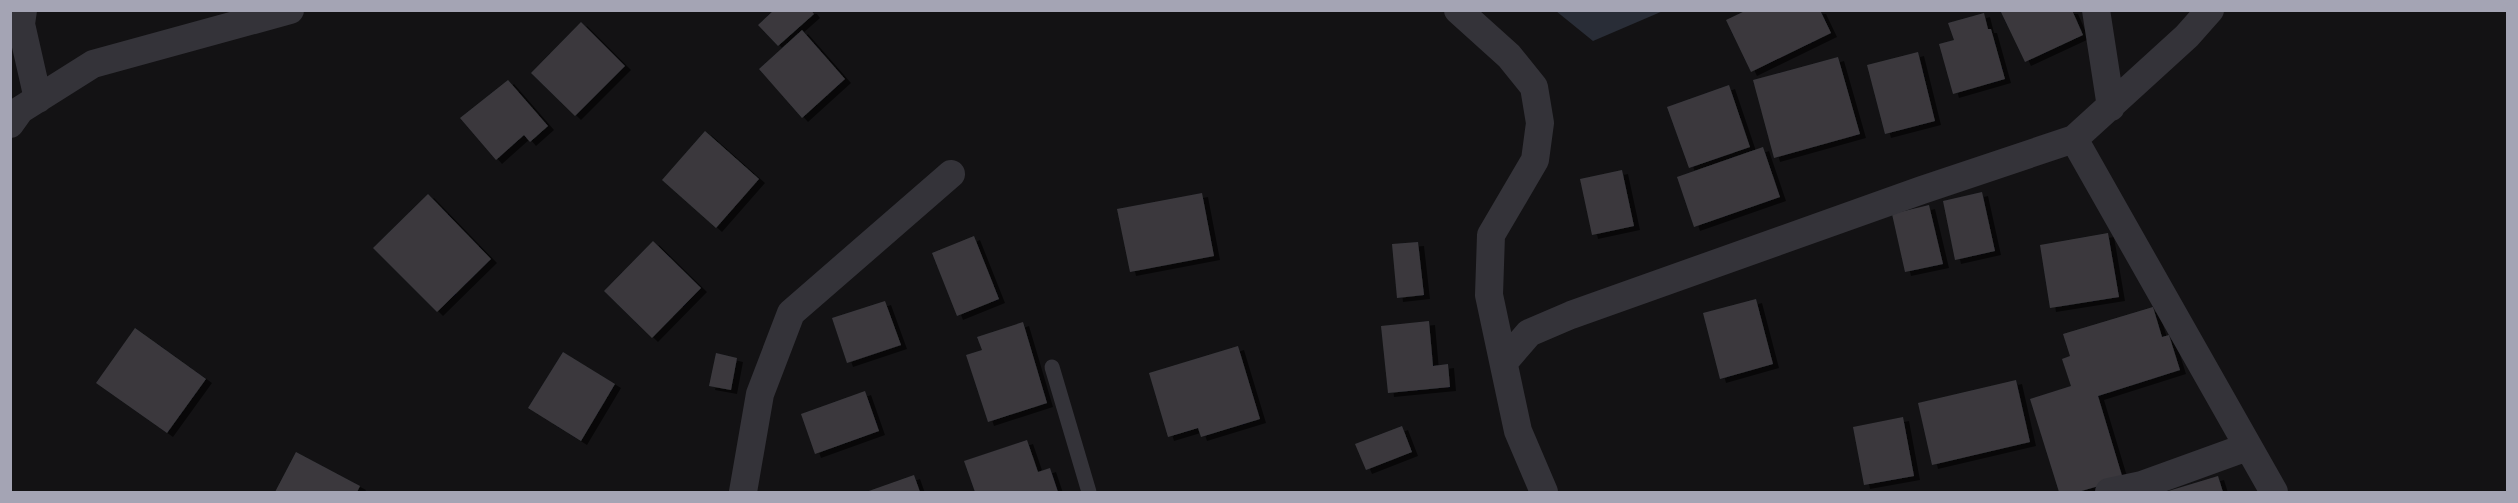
<svg xmlns="http://www.w3.org/2000/svg" width="2518" height="503" font-family="Karla,sans-serif">
  <style>
    .water { fill: #292d37 }
    .building { fill: #3a393e; filter: url(#shadow) }
    .lines { fill: none; stroke-linecap: round; stroke-linejoin: round }
    .service { stroke: #343339; stroke-width: 15 }
    .minor { stroke: #343339; stroke-width: 28 }
  </style>
  <defs>
    <filter id="shadow"><feDropShadow dx="6" dy="4" stdDeviation="0" flood-color="#0009"/></filter>
  </defs>
  <rect width="100%" height="100%" fill="#131214"/>
  <path class="water" d="M1556,11h107l-70,30z"/>
  <path class="building" d="M774,10h37l3,4 -36,32 -20,-21z
    M1747,10h73l11,23 -80,39 -25,-52z
    M2000,10h72l11,25 -58,27z
    M1984,13l4,16h3l14,50 -52,15 -14,-50 15,-4 -6,-17z
    M581,22l44,44 -50,50 -44,-43z
    M802,30l43,49 -43,39 -43,-49z
    M1918,52l17,69 -50,13 -18,-69z
    M1838,57l22,77 -86,24 -21,-78z
    M508,80l40,46 -18,16 -6,-7 -28,25 -36,-42z
    M1729,85l21,62 -61,21 -22,-61z
    M705,131l54,48 -43,49 -54,-48z
    M1763,147l17,50 -86,30 -17,-50z
    M1622,170l12,56 -42,9 -12,-56z
    M1982,192l13,59 -40,9 -12,-59z
    M1202,193l12,63 -84,16 -13,-63z
    M428,194l63,65 -54,53 -64,-64z
    M1929,205l14,59 -38,8 -13,-58z
    M2108,233l11,64 -69,11 -10,-63z
    M974,236l25,63 -42,17 -25,-63z
    M653,241l48,47 -49,50 -48,-47z
    M1418,242l6,53 -27,3 -5,-54z
    M1756,299l17,65 -53,15 -17,-66z
    M885,301l16,44 -54,18 -15,-45z
    M2153,307l9,30 7,-2 11,35 -82,26 25,83 -45,13h-19l-29,-93 41,-13 -9,-27 8,-3 -7,-22z
    M1429,321l4,45 15,-2 2,23 -62,6 -7,-67z
    M1023,322l24,81 -59,19 -22,-67 16,-5 -5,-13z
    M135,328l71,51 -39,54 -71,-50z
    M1238,346l22,73 -59,18 -3,-9 -30,9 -19,-64z
    M563,352l52,32 -34,57 -53,-33z
    M716,353l21,5 -6,32 -22,-4z
    M2016,380l14,62 -98,23 -14,-62z
    M865,391l14,40 -64,23 -14,-40z
    M1903,417l11,59 -50,9 -11,-58z
    M1402,426l10,26 -46,18 -11,-26z
    M1027,440l11,32 12,-4 8,24h-83l-11,-31z
    M296,452l64,34 -3,6h-82z
    M914,475l6,17h-54z
    M2218,476l5,16h-58z"/>
  <g class="lines">
    <path class="service" d="M1052,367l37,125"/>
    <path class="minor" d="M23,10l-2,14 17,75
      M1458,10l51,46 25,31 6,36 -5,37 -44,75 -2,60 29,136 26,61
      M2096,10l15,97
      M10,124l10,-14 73,-46 197,-54
      M2074,139l200,353
      M1504,362l25,-29 42,-18 351,-125 152,-51 113,-103 23,-26
      M743,492l17,-98 31,-81 160,-139
      M2109,492l33,-7 105,-38"/>
  </g>
  <rect width="2518" height="503" fill="none" stroke="#a4a4b4" stroke-width="24"/>
</svg>
